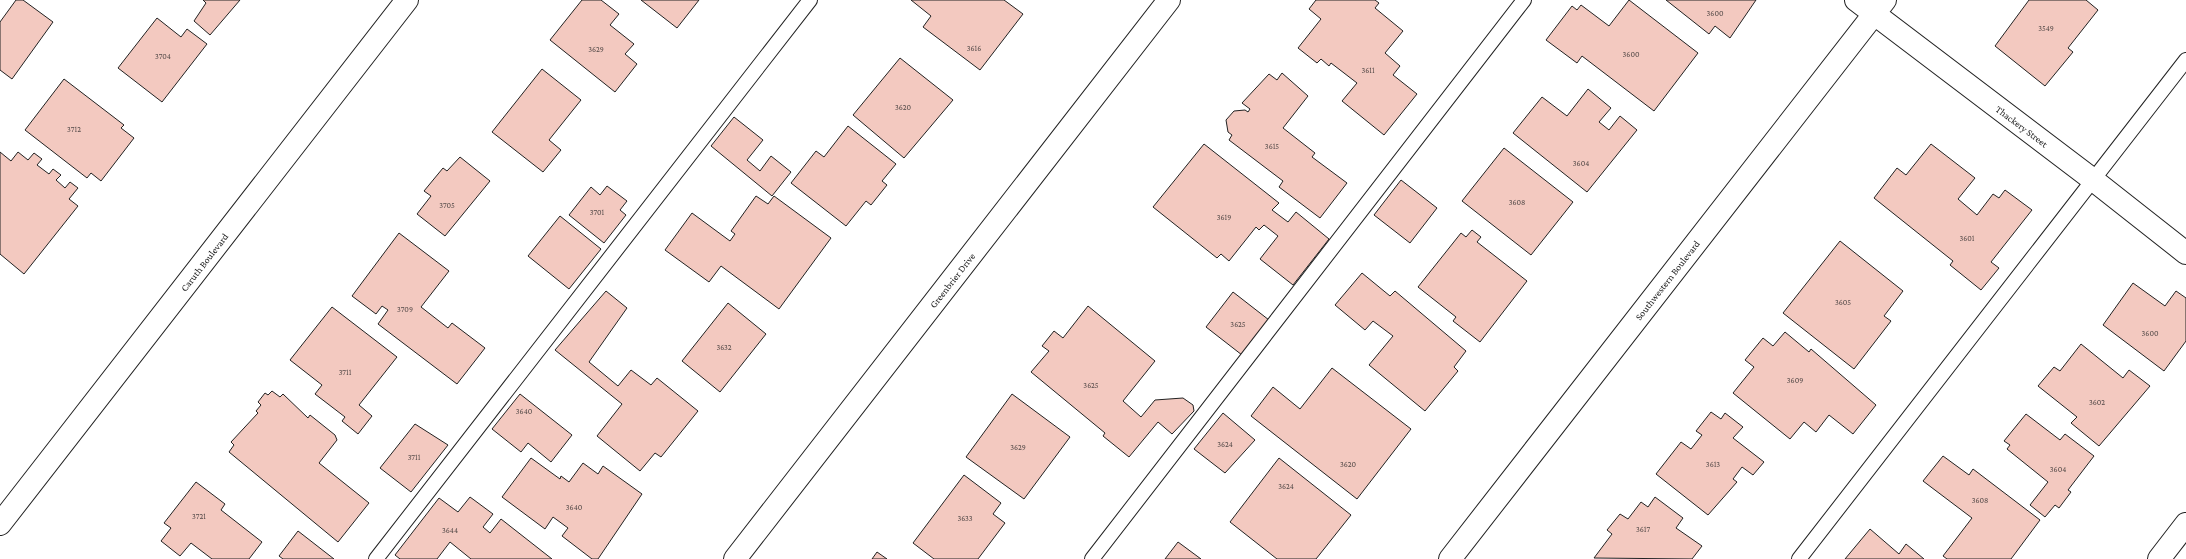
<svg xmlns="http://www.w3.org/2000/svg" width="2186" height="559" font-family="'Crimson Pro',serif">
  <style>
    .building { fill: #f3c9c0; stroke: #222 }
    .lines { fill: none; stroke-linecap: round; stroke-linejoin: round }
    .lane-casing { stroke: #222; stroke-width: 16 }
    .street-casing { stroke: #222; stroke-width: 24 }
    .secondary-casing { stroke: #222; stroke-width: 24 }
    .lane { stroke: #fff; stroke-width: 14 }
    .street { stroke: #fff; stroke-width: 22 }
    .secondary { stroke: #fff; stroke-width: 22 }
    .labels { text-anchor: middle; stroke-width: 3; stroke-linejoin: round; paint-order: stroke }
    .number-label { font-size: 8px; fill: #564c4a }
    .street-label { font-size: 10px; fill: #222; stroke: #fff }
  </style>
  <rect width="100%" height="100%" fill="#fff"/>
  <path class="building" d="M16,0h7l30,22 -41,57 -12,-9v-48z
    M203,0h37l-30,35 -16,-14 12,-18z
    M582,0h19l18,14 -9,11 24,19 -9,10 12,10 -22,28 -65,-52z
    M641,0h58l-22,28z
    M911,0h93l19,14 -43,56 -57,-43 8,-11z
    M1316,0h59l4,3 -4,5 28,23 -18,22 15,13 -7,9 24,19 -33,41 -42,-34 15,-18 -26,-20 -2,3 -8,-7 -4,4 -19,-15 23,-29 -12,-10z
    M1629,0l69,53 -44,58 -72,-55 -5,7 -31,-23 26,-34 5,4 4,-5 28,21z
    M1666,0h90l-26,38 -15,-12 -6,8z
    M2029,0h57l12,10 -30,38 5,4 -28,34 -50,-40z
    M157,18l24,19 6,-8 20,15 -45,58 -44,-34z
    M900,58l53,42 -49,58 -51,-43z
    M542,69l39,31 -32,40 12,10 -18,22 -51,-40z
    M1282,73l26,23 -25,32 32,25 -3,4 35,26 -27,35 -41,-31 4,-6 -54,-41 3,-5 -4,-3 -2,-12 8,-9 11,-1 3,2 2,-3 -8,-6 27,-29 8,6z
    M64,79l60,46 -3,3 13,10 -33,43 -10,-8 -4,5 -62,-48z
    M1588,89l23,19 -12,14 10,8 11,-14 17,14 -50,62 -74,-59 29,-36 25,19z
    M734,117l29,23 -16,20 13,11 11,-15 20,16 -19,24 -61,-50z
    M848,126l48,38 -14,17 5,4 -16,20 -5,-4 -20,25 -55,-43 25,-32 8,6z
    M1204,144l75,59 -7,7 16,12 8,-10 33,27 -36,46 -33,-26 18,-23 -14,-11 -5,5 -3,-3 -27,34 -8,-7 -4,4 -64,-51z
    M1931,144l44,34 -17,21 19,16 16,-21 6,4 6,-8 27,20 -41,52 8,6 -18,22 -31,-25 3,-4 -79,-63 23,-30 9,7z
    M1504,148l69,54 -42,53 -69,-54z
    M0,152l11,9 7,-9 10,8 6,-7 8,6 -5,6 12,9 4,-5 8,6 -5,5 9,8 5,-6 8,6 -9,11 9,7 -54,68 -24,-20z
    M460,157l30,24 -45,55 -28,-22 14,-18 -7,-5 19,-23 4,3z
    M1401,180l36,28 -27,35 -36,-28z
    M607,186l20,15 -7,9 6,5 -22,28 -35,-28 22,-28 9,8z
    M756,196l12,8 6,-8 57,42 -52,71 -58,-43 -12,16 -44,-32 27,-37 38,28 5,-7 -4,-3z
    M560,216l41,33 -32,40 -41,-33z
    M1472,230l9,7 -4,5 50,39 -47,61 -27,-21 3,-4 -38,-30 43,-54 5,4z
    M399,233l50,38 -28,36 27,21 4,-5 33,25 -28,36 -79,-60 10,-14 -6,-4 -6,8 -24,-18z
    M1840,241l63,50 -19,25 7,5 -37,48 -71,-56z
    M1362,273l28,23 5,-5 71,60 -12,16 4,4 -33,40 -56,-46 24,-29 -20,-15 -8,9 -30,-25z
    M2133,283l32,23 11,-15 10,7v43l-22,30 -61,-46z
    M606,291l21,17 -38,54 29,24 13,-16 20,15 6,-7 41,33 -37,46 -6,-4 -15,18 -43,-35 25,-32 -67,-54z
    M1233,292l36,28 -27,35 -36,-28z
    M728,303l38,31 -46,58 -38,-31z
    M1088,306l67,55 -32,40 18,16 14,-17 28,-2 10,7 1,6 -22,23 -14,-12 -29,35 -26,-21 2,-3 -74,-61 18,-21 -7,-5 12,-15 9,7z
    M332,307l65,50 -38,48 13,11 -14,18 -16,-13 3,-4 -30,-23 7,-9 -32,-25z
    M1785,332l24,20 2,-3 65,56 -23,29 -24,-19 -13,17 -12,-10 -14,17 -57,-46 21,-26 -9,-7 18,-22 10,8z
    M2081,344l42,34 6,-8 21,16 -51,60 -28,-23 6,-6 -39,-31 16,-19 6,4z
    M1332,368l79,61 -54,70 -106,-83 22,-29 27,22z
    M272,391l8,6 3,-3 25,24 2,-3 25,20 2,5 -18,23 50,40 -31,39 -109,-90 5,-7 -3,-3 27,-29 -2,-2 5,-6 -3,-3 7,-9 3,2z
    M520,394l52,41 -21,27 -23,-19 -7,9 -29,-23z
    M1012,394l58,43 -46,62 -58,-42z
    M1711,412l10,7 4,-6 18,14 -10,11 31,24 -11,13 -11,-8 -9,12 4,3 -29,33 -52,-41 25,-32 10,7 11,-14 -6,-4z
    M1223,413l32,27 -30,33 -31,-24z
    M2026,414l34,26 5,-6 29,22 -26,34 3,2 -12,16 -4,-3 -10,12 -15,-12 18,-23 -41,-33 3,-4 -6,-4z
    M415,424l33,21 -37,47 -31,-24z
    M1943,456l26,19 4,-6 67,51 -29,39h-64l-4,-3 29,-38 -49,-37z
    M531,458l29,21 1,-3 8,6 14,-19 15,11 5,-8 39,28 -44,65h-6l-30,-23 6,-8 -15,-11 -8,12 -43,-32z
    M1279,458l72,57 -35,44h-39l-47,-37z
    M964,475l37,28 -8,11 12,9 -27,36h-44l-21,-16z
    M196,482l29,22 -4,6 41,32 -13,17h-37l-21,-16 -11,13 -19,-15 10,-13 -7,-5z
    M470,497l23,17 -10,13 7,6 11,-14 51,40h-81l-21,-17 -13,17h-37l-5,-4 44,-57 19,14z
    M1655,497l28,21 -7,10 26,18 -10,13 -98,-1 18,-24 -5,-4 13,-16 8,5 13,-17 7,5z
    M1870,529l29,25 7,-10 18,15h-79z
    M298,531l36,28h-51l-4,-3z
    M1178,542l23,17h-36z
    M877,552l10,7h-15z"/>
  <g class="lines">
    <g class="lane-casing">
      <path id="lane" d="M376,559l434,-559
        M1092,559l432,-559
        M1799,559l387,-499"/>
    </g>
    <g class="street-casing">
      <path id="street" d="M0,524l407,-524
        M735,559l434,-559
        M2159,559l27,-35"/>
    </g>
    <g class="secondary-casing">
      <path id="secondary" d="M1856,0l236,179 94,74
        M1450,559l435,-559"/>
    </g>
    <use href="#lane" class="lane"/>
    <use href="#street" class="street"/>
    <use href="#secondary" class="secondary"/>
  </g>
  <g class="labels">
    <g class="number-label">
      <text x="1715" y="16">3600</text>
      <text x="2046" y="31">3549</text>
      <text x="974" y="51">3616</text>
      <text x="596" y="52">3629</text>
      <text x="1631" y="57">3600</text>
      <text x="163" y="59">3704</text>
      <text x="1368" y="73">3611</text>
      <text x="903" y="110">3620</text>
      <text x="74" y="132">3712</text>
      <text x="1272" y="149">3615</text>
      <text x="1581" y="166">3604</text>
      <text x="1517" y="205">3608</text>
      <text x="447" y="208">3705</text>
      <text x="597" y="215">3701</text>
      <text x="1224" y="220">3619</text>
      <text x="1967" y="241">3601</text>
      <text x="1843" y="305">3605</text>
      <text x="405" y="312">3709</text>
      <text x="1238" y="327">3625</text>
      <text x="2150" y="336">3600</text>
      <text x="724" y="350">3632</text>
      <text x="345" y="375">3711</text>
      <text x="1795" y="383">3609</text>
      <text x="1091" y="388">3625</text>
      <text x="2097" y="405">3602</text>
      <text x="524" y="414">3640</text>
      <text x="1225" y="447">3624</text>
      <text x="1018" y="450">3629</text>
      <text x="414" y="460">3711</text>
      <text x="1348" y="467">3620</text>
      <text x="1713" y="467">3613</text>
      <text x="2058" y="472">3604</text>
      <text x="1286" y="489">3624</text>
      <text x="1980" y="503">3608</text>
      <text x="574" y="510">3640</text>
      <text x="199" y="519">3721</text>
      <text x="965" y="521">3633</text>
      <text x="1643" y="532">3617</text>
      <text x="450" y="533">3644</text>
    </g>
    <g class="street-label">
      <text transform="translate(2022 126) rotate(37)" y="4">Thackery Street</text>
      <text transform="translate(204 262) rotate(-52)" y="4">Caruth Boulevard</text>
      <text transform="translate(952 280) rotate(-52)" y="4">Greenbrier Drive</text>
      <text transform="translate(1667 280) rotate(-52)" y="4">Southwestern Boulevard</text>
    </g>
  </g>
</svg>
